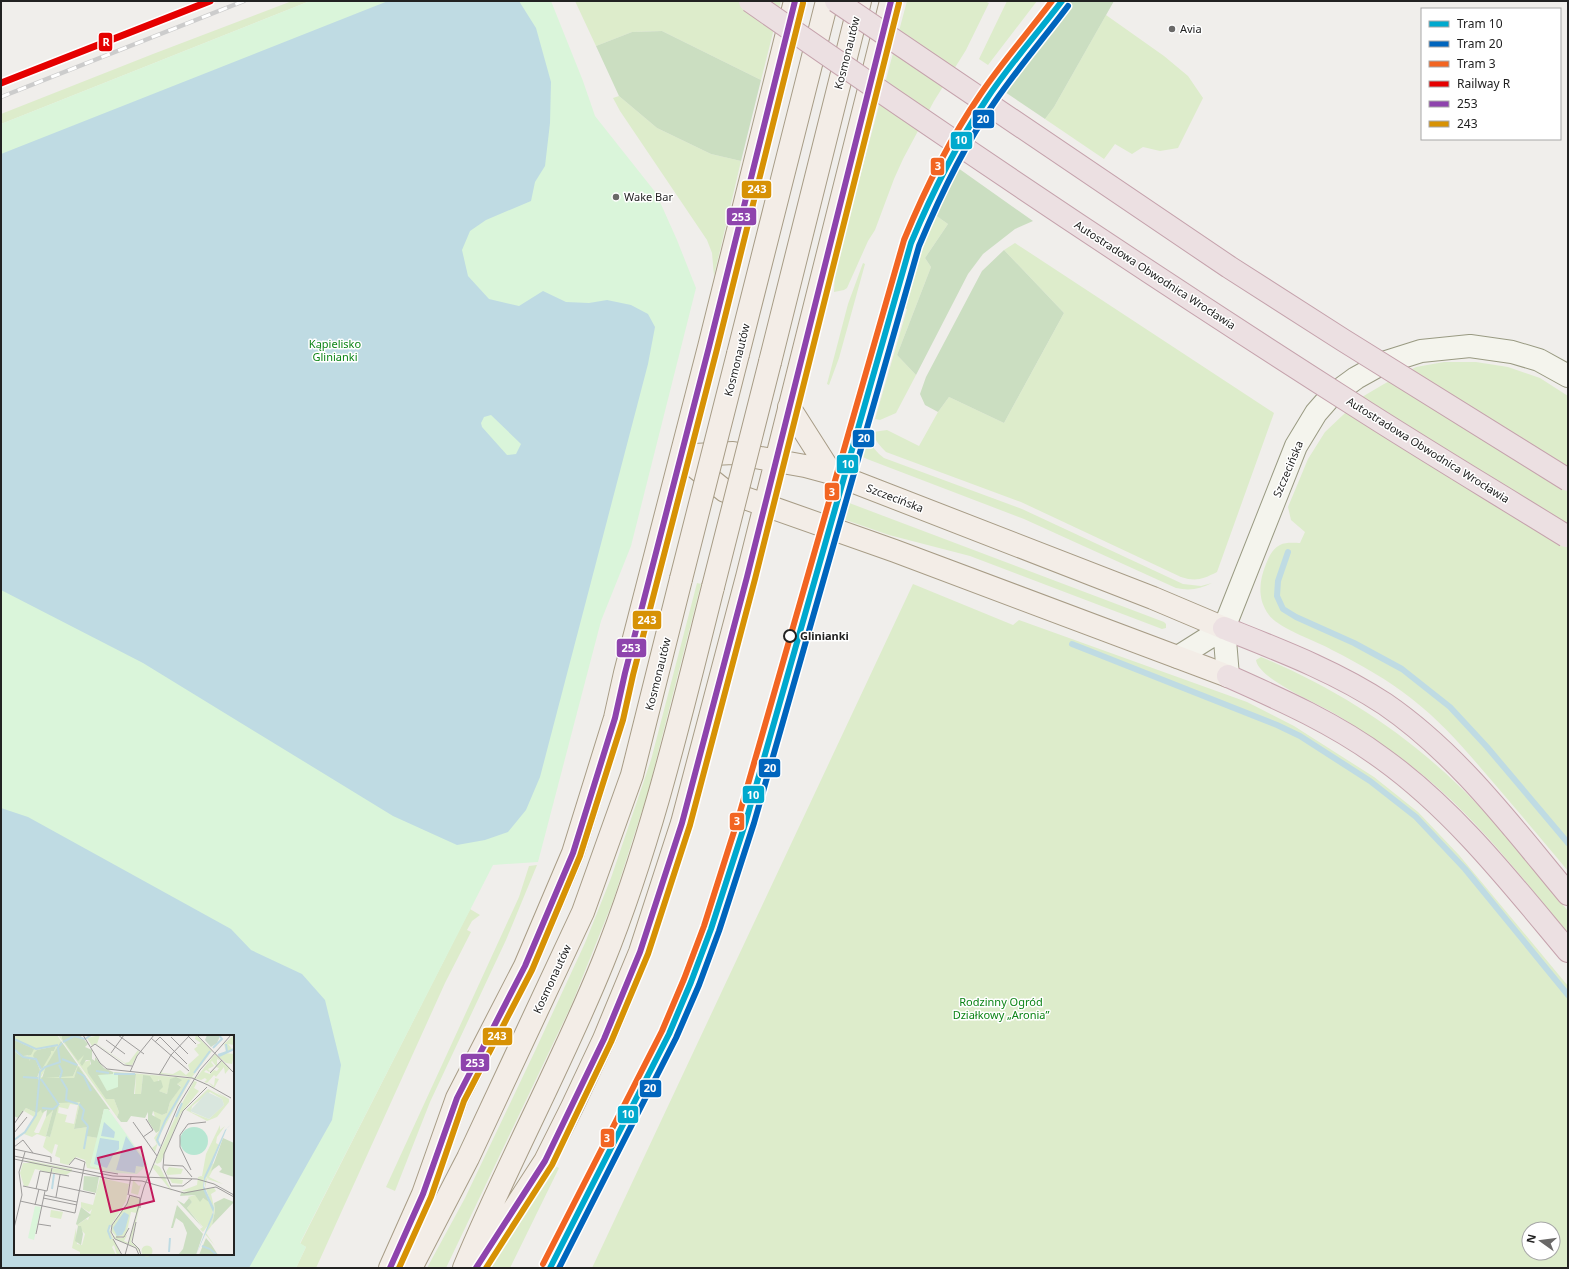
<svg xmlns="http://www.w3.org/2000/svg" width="1569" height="1269" font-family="'Noto Sans',sans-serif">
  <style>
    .grass { fill: #ddeccb; fill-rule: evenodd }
    .forest { fill: #cbdec1 }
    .park { fill: #daf5da; fill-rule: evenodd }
    .water { fill: #bfdbe3; fill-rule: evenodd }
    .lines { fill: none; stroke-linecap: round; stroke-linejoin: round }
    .stream { stroke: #bfdbe3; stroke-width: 6 }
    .secondary-casing { stroke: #999a82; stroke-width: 24 }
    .primary-casing { stroke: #a79c86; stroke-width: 24 }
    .highway-casing { stroke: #c5a2ac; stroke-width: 24 }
    .secondary { stroke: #f4f4ed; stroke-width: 22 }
    .primary { stroke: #f3ede7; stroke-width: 22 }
    .highway { stroke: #ece0e2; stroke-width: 22 }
    .rail-casing { stroke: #ccc; stroke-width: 4.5 }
    .rail { stroke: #fff; stroke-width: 3; stroke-dasharray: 9; stroke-linecap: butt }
    .primary-bridge-casing { stroke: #a79c86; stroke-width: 24; stroke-linecap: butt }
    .highway-bridge-casing { stroke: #c5a2ac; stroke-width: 24; stroke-linecap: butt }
    .primary-bridge { stroke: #f3ede7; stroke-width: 22 }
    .highway-bridge { stroke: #ece0e2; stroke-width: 22 }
    .bus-1-casing { stroke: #fff; stroke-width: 9 }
    .bus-2-casing { stroke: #fff; stroke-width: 9 }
    .bus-1 { stroke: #8e44ad; stroke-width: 6 }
    .bus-2 { stroke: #d79205; stroke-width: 6 }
    .rail-1-casing { stroke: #fff; stroke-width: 10 }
    .rail-1 { stroke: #e50000; stroke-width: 7 }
    .tram-1-casing { stroke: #fff; stroke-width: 9 }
    .tram-2-casing { stroke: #fff; stroke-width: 9 }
    .tram-3-casing { stroke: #fff; stroke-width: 9 }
    .tram-1 { stroke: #00a9ce; stroke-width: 6 }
    .tram-2 { stroke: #0065bd; stroke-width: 6 }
    .tram-3 { stroke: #f26522; stroke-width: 6 }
    .poi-dot { fill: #6a6968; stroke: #fff; stroke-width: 1.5 }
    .stop-dot { fill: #fff; stroke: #222; stroke-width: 2 }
    .labels { text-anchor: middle; stroke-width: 3; stroke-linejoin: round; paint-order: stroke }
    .poi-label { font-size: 11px; fill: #222; stroke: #fff; text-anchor: start }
    .street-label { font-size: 11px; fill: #222; stroke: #fff }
    .park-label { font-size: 11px; fill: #0c8416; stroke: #fff }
    .stop-label { font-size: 11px; font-weight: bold; fill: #222; stroke: #fff; text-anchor: start }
    .inset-river { fill: none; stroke: #bfdbe3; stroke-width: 2 }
    .inset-road { fill: none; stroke: #9e9c9b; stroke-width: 1 }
    .view { fill: #c2185b; fill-opacity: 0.15; stroke: #c2185b; stroke-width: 2 }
    .inset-edge { fill: none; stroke: #222; stroke-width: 2 }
    .line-badge { stroke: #fff; stroke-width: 1.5 }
    .badge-label { font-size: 11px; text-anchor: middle; font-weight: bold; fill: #fff }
  </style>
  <rect width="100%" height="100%" fill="#f0eeeb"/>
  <path class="grass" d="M292,1h18l-309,123v-10l152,-60z
    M575,1h206l-20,79 -99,-49 -30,1 -36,14z
    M907,1h77l5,2 -23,47 -32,51 -31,58 -9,20 -19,51 -7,11 -21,47 -3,2 -10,2 1,-22z
    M1007,1h30l-49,64 -9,-6z
    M1106,15l58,41 24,20 15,22 -25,50 -18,3 -17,-4 -11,7 -17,-10 -11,15 -59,-40 9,-12z
    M619,96l38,32 54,26 30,7 -27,115 -2,-23 -5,-13 -87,-129 -7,-13z
    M928,210l20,14 -23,34 6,9 -34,88 19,20 -20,38 -16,7 -5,-1 32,-110 -12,-4 19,-60z
    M1015,243l259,170 -57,159c-14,7 -21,10 -36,5l-160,-75 -135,-50c-6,-6 -10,-11 -14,-18l1,-2 14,-2 32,16 19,-34 11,-15 55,26 60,-110 -60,-63z
    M863,263l2,1 -26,94 -10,27 -2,-1 21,-80z
    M1444,362h32l32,5 32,11 28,18v475c-25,-30 -50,-60 -76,-90 -25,-29 -49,-58 -80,-82 -24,-19 -52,-35 -80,-49 -15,-9 -53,-21 -63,-35 -12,-16 -10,-34 -3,-51 3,-7 6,-15 14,-19 5,-3 15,-2 20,-2l5,-11 -14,-12 -3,-13 20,-48 17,-27 37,-35 22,-13 32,-17z
    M860,433l19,21 5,4 138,51 161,75 18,2 11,-3c-12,6 -22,8 -36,5l-152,-69 -157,-60 -10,-5z
    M844,501l320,121 2,2v4l-4,1 -192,-73 -81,-21 -49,-17z
    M697,583l4,1 -53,208 -35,109 -42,105 -125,262h-19l38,-70 70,-147 50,-108 26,-65 40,-118z
    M913,584l100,41 6,-5 228,82 47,24 80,51 44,35 41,43 109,131v282h-976zM1529,1229h24v24h-24z
    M1261,657c73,30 140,73 197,128 40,38 74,83 110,126v22c-45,-54 -89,-112 -144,-157 -27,-22 -57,-42 -87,-61 -17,-11 -78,-35 -81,-55z
    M537,865l-31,75 -76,162 -35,89 -9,-4 133,-290 10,-31z
    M470,909l10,6 -8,6 -5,9 4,2 -26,51 -129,285h-20l10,-21 -6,-3z
    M553,1165l6,3 -49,100h-21z"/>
  <path class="forest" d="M1068,1h46l-60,106 -9,12 -46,-31z
    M662,31l99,49 -20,81 -30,-7 -54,-26 -38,-32 -23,-50 36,-14z
    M951,163l82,58 -18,8 -32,25 -15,20 -52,101 -19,-20 34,-88 -6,-9 23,-34 -20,-14z
    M1004,250l60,63 -60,110 -55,-26 -11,15 -13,-7 -5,-11 6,-17 56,-106z"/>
  <path class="park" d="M310,1h241l32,80 12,35 61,77 21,47 19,48 -65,258 -30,75 -63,241 -45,3 -193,378 6,4 -10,21h-295v-1144zM15,1036h218v218h-218z"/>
  <path class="water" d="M388,1h131l17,27 15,54 -1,41 -5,43 -10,16 -4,19 -45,19 -16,11 -8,19 6,26 21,23 30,7 24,-15 23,11 23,1 18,-3 24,5 17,9 7,13 -7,37 -108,413 -14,33 -18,22 -23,8 -28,5 -64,-29 -250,-153 -142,-73v-436zM491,415l30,29 -5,10 -9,1 -25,-28 -1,-4 3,-6z
    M1,808l27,9 203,112 20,21 51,24 23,26 16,65 -9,55 -83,148h-248zM15,1036h218v218h-218z"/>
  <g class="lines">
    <path class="stream" d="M1288,552l-10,29 -1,15 6,13 13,8 58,26 48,26 48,38 37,40 81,96
      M1072,644l205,81 23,11 70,45 46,36 49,52 103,126"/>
    <g class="secondary-casing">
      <path id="secondary" d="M1178,657l46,-29
        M1228,676l-4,-48 72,-182 20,-33 14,-16 26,-19 27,-15 38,-12 49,-5 42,6 27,8 29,16"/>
    </g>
    <g class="primary-casing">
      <path id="primary" d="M738,354l89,-353
        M770,362l90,-361
        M789,407l42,66
        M694,455l39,-2 72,13 26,7 322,125 71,30
        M681,456l44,35 170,60 333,125
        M390,1268l33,-74 34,-96 68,-132 48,-113 42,-135 10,-45 84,-326 86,-346
        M411,1268l57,-110 115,-246 49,-137 49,-196
        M464,1268c43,-104 97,-202 139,-306 49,-122 78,-248 110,-375
        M476,1268l69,-107 27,-54 32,-68 36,-87 42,-129 65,-246 144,-576"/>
    </g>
    <g class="highway-casing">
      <path id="highway" d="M1224,628c55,22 111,43 161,76 73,50 127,123 183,190
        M1228,676c54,24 108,48 155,83 72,52 128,124 185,192"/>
    </g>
    <use href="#secondary" class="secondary"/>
    <use href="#primary" class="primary"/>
    <use href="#highway" class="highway"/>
    <g class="rail-casing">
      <path id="rail" d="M1,97l243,-96"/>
    </g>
    <use href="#rail" class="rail"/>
    <g class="primary-bridge-casing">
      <path id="primary-bridge" d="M681,579l57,-225
        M713,587l57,-225"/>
    </g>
    <g class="highway-bridge-casing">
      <path id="highway-bridge" d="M750,1c198,138 399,273 603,403 70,45 142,88 213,132
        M836,1l393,266 114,73 225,140"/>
    </g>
    <use href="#primary-bridge" class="primary-bridge"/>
    <use href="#highway-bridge" class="highway-bridge"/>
    <g class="bus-1-casing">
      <path id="bus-1" d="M390,1268l33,-74 34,-96 68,-132 48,-113 42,-135 10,-45 84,-326 86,-346
        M476,1268l69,-107 59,-122 36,-87 42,-129 65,-246 144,-576"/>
    </g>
    <g class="bus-2-casing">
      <path id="bus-2" d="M399,1268l32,-71 33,-96 68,-131 48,-114 43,-136 10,-45 84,-326 86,-346
        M486,1268l66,-103 59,-123 37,-88 42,-129 65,-246 144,-576"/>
    </g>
    <use href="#bus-1" class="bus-1"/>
    <use href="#bus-2" class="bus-2"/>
    <g class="rail-1-casing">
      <path id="rail-1" d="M1,83l209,-82"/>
    </g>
    <use href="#rail-1" class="rail-1"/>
    <g class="tram-1-casing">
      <path id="tram-1" d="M550,1268l119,-234 22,-52 20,-53 35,-108 165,-578c21,-50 45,-98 75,-143 23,-35 51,-66 76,-99"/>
    </g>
    <g class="tram-2-casing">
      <path id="tram-2" d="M559,1268l117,-230 23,-53 20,-54 35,-108 165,-577c21,-50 44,-99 75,-143 23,-34 50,-65 74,-97"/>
    </g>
    <g class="tram-3-casing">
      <path id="tram-3" d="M543,1264l119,-233 22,-52 20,-53 34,-107 166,-579c21,-51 45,-100 76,-145 22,-33 48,-62 72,-94"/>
    </g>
    <use href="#tram-1" class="tram-1"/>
    <use href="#tram-2" class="tram-2"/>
    <use href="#tram-3" class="tram-3"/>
  </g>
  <g class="poi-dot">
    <circle cx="1172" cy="29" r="4"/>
    <circle cx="616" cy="197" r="4"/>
  </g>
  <circle class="stop-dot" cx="790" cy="636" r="6"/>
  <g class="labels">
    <g class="poi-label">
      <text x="1180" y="33">Avia</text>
      <text x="624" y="201">Wake Bar</text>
    </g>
    <g class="street-label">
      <text transform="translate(847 53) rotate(-76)" y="4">Kosmonautów</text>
      <text transform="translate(1155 275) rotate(33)" y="4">Autostradowa Obwodnica Wrocławia</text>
      <text transform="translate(737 360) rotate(-76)" y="4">Kosmonautów</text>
      <text transform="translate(1428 450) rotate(32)" y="4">Autostradowa Obwodnica Wrocławia</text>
      <text transform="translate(1288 469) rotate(-67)" y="4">Szczecińska</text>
      <text transform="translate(895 498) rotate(21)" y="4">Szczecińska</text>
      <text transform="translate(658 674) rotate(-76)" y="4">Kosmonautów</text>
      <text transform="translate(552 979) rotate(-65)" y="4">Kosmonautów</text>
    </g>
    <g class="park-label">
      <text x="335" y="348">Kąpielisko<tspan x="335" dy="13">Glinianki</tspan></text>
      <text x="1001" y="1006">Rodzinny Ogród<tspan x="1001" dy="13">Działkowy „Aronia”</tspan></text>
    </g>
    <g class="stop-label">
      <text x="800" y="640">Glinianki</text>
    </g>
  </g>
  <g transform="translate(14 1035)">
    <rect width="220" height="220" fill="#f0eeeb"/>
    <path d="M0,0h43l4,6 -20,36 18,-1 3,-5 11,5 5,-11v1l10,13 60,85 -69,-98 -5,12 -50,2 -2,-3 16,1 2,-9 -4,-10 -5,-1 -2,3 -15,-10v-2l7,6 7,1 -5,-11 -9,-5zM42,11l-2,5 -3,-1v4l-9,14 -7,-11 2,-7zM44,0h4v4l17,21 2,-6 3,1v7l6,-2v15l18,23 6,1 5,13 -2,5zM71,0l2,3 13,-3 -3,9 28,19 4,-1 9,-12 1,2 -7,13h-5l-32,-22 -3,3zM182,0l16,16 -20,26 4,1 19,-24 6,7 -4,-2v6l-1,1 -4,-5 -1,1 3,4 -6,3 2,2 3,-2 -4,3 -3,-2 -2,2 6,2 4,-4 3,1 2,-3 -3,-1 6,-6 12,12 -5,-4 -4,5 -1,-7 -8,10 -2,-2 -6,7 6,4 1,-8 4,1 -5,9 -6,-6 -1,1 -3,-1 3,-2 -2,-2 -4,2 -16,-4 -25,-2 3,-6 -1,5 11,1 7,-4 6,5 4,-4 -2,-6 11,-10 -5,-6 4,-3 -2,-1 5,-2 -6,-4zM220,0v10l-6,-1 4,5 -7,4 9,1 -2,10 -6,-1 -8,-7 8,-5 -2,-7zM101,37l16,1 53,5 7,1 -30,54 -6,19 -3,-4 5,-4 -3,-6 5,-7 -6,-21 9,5 5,-2 3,-11 11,-16 -4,-2 2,-5 -6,-1 -3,3 -3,13 -8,-3v-12l-2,3h-3l-11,-7 -2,19h-6l1,-20zM180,46l3,1 -3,6 5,3 -18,22 -20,49 -4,2 -2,-2 24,-53zM194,54l17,9 -9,-6 8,4 5,3v3l-12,15 -10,4 -21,-11zM196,57l12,7 2,6 -15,14 -18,-7 1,-6zM47,66l19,1 -6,27 14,-2 -1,9 11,2 -8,28 24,6 -27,-4 -2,-8 -9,-3 -8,8 -8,-2v-5l-5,-2 3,-11 -3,-1 -3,10 -9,-7 3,-10 -9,-3 -5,3 -8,-3 10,-17 -10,-6 2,-3 11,5 3,-3 4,2 -10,20 2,1h3l9,-21 5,-2 -7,26 4,1 7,-30zM56,69l8,1 -4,19 -9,-2 2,-7 -9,-2 1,-6 9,2zM206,90v5l5,-4 -8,11 -1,6 3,2 -9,22 -6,10 -2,-1 4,-22zM11,125l47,9v2l-6,4 -14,-3v-2l1,-2 15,3 1,-1 -18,-3v6l-16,-4 -5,13 -2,4h-4l-4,-13 3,-10h8zM199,128l2,3 -6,11 14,7 -16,-5 -2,9v-10l5,1 -5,-2zM140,129l6,3 12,25 -19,-24zM155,132l14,2 -2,5 -13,1 2,3 13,2 -1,4 -10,-1 -6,-11zM187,141l3,1 -1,12 -13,3 -9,-1 16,-6 1,-8zM86,143l29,6 -3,17 -17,28 12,26h-4l-3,-10 -2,2 4,8h-36v-3l-8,-4 4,-20 1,16 5,1 3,-11 -8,-9 9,-6 2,1 4,-11 -3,3 -8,-5v-5l12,3zM119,146h9h-8l5,5 2,-2 -3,11 -7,-2zM200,153l2,3 -5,3 4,17 -3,14 -6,8 9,13 -10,-12 9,-22 -8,-23zM181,160l15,6 3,9 -2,11 -8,11 -3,-3 3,-2 -16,-19 5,-6 -4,-5zM117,161h5l5,5 -10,41 8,7 2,6 -5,-8 -19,-7 -4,-4 8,2 6,-3 -3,6 5,2 8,-30 -6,-1 -4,19 -3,5 -7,1 -5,-5v-6zM37,175l12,2 -2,7 -11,-2zM127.5 216a5.5 5.5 0 1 1 11 0a5.5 5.5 0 1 1-11 0Z" fill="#ddeccb" fill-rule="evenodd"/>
    <path d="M48,0h18l8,9 -3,3 7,3v9l3,2v-4l9,11 9,4 23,2 -2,20h7l2,-19 7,1 4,6 7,-2 2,7 -4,4 8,3 3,-15 6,-2 6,3 -5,4 4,3 -11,15 -3,11 -5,2 -9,-4 -1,4 9,5 -2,11 -3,2 -8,-12v-9l-3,6 -14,-2 -4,6h-6l-4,-5 2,-5 -5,-13h-8l-18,-26 -1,-5 4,-4 -1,-4h-4l-4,6 -2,-3 4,-8 -6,6 -16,-22zM0,5l20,9 -3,6 -8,1 -6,-4 -3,-3zM47,6l17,24 -5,11 -12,1v-4l-2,4 -14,1h29l4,-12 32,44 -6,-1 -6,29 -12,-2 2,-9 -14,2 6,-27 -21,1 -9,34 -4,-1 7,-26 -7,7 1,-7 -5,3 -1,-3 -4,3 -11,-5 -8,10 -4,-2v-65l8,6h8l-1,4 2,-3 5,2 4,10 -3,8 2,2 3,-2 4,-12zM42,11l-2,5h-3v3l-9,15 -9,-13 1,-3 3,-3zM209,103l11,5v34l-15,-5 3,-3 -3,-4 -8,6zM70,141l15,1 -3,16 -13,-3zM190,154l5,13 -6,-4 -3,4 -5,-7 -15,1 1,-3zM175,163l3,4 -5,6 16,20 -26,-28 7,4zM210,163l10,4 -22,23 3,-14 -1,-8zM163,170l26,29 -7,21h-18l5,-6 4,-16 -4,-10 -7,-5 -3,10h-2zM67,172l10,8 -14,10 -1,-1zM64,191h3l2,8 -2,11 -6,-4zM192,203l5,6 7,11h-19z" fill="#cbdec1"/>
    <path d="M193,57l15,7 2,6 -15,14 -19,-8z" fill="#d9e6de"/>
    <path d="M193,0h12l1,1 -3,7 -6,4 -6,-7z" fill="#cadbca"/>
    <path d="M99,37l5,2v13l-11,4 -9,-16 15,-1zM90,74h4l40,55 -11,10 -21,-1 -26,-7zM21,171l6,1 -7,33 -6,-2z" fill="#daf5da"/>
    <path d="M166 106a14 14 0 1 1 28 0a14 14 0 1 1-28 0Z" fill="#b7e6d2"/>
    <path d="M90,87l11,10 -1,6 -13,-2zM220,87l-7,6 -15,37 -7,14 -1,7 10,22 -1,9 -17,38 17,-43 -10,-23 1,-12 21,-47zM112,101l19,26 -2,5 -7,-1 -1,7 -19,-3zM86,103l19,3v8l-5,4 -7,15 -13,-4zM110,177l5,3 -4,15 -3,5 -5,1 -4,-8z" fill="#bfdbe3"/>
    <path class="inset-river" d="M0,4l22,10 22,-4M49,7l11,-6 11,3 6,-4M199,13l9,-9 -3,-4M0,14l9,8 13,2 5,10M204,20l9,-3 -1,-8M205,21l15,-7M48,24l15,6M45,30l3,6 -2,7M82,36l13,2M63,37l7,4 7,15M180,38l16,-22M100,39h21M9,42l15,1M27,44l18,26M47,44l6,10 -1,11 12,4M65,69l5,6 -2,9 6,7M28,73l11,1 5,-4M162,82l6,-14M0,105l11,-8 11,-17 4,-43 5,-5 15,-5 -2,-14 4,-5M146,111l-3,-6 8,-19 24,-41M70,114l4,-23M38,154l2,-15M96,190l-2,6 3,8M188,211l8,3 7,6M155,217l1,-14"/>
    <path class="inset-road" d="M69,0l17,28 7,6 85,9 16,7M104,0l26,19M173,0l9,9M183,0l37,38M157,2l17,17M137,3l38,33M92,5l19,14M141,7l5,-5 27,27M77,12l4,-3 29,21 8,1M97,18l13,-18M116,37l7,-16 17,-21M196,38l12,-13M145,40l12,-20 19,-20M194,50l23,13M119,87l24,34M0,89l9,-13M0,98l13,-16M129,102l10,-7 -7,-11M0,112l9,-7 10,13M0,114l37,8v5M0,121l99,20 84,3 17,5 20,11M0,124l97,20 31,2 42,12 32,-6 18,10M150,130l19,1 9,11M177,135l-11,-23v-12l8,-11 18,-2M86,136l18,3M9,151l24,5 5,-23M44,151l37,8M157,151l-8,-18 1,-14 19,-43 24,-24M157,151h12l9,-7M22,154l4,-18 29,5M30,160l33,7M114,160l3,-19M115,160l11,3v10M116,160l-3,9 -15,21 -1,7 4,7 21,9 3,7M42,162l4,-22M29,163l34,7M6,166l55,12 10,-51 -10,-4 -6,7M21,170l4,-16M122,187l-4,20 7,7 2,6M24,189l13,2M0,193l8,-33 -3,-23 6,-20M22,199l9,-43M102,202h8l5,-9M99,204l9,16M111,220l19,-68 34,-81 22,-36 31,-35"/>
    <path class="view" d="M127,112l13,54 -43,11 -13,-54z"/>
    <rect width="220" height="220" class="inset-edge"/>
  </g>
  <g class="line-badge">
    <rect x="98" y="32" width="15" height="20" rx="4" fill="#e50000"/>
    <rect x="972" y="109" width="23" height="20" rx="4" fill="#0065bd"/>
    <rect x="950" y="131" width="23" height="19" rx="4" fill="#00a9ce"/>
    <rect x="930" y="157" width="15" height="19" rx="4" fill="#f26522"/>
    <rect x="741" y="180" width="31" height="19" rx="4" fill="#d79205"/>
    <rect x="726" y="207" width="31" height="19" rx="4" fill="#8e44ad"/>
    <rect x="852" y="429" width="23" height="19" rx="4" fill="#0065bd"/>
    <rect x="836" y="454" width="23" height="20" rx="4" fill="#00a9ce"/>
    <rect x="824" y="482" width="16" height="19" rx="4" fill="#f26522"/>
    <rect x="632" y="610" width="30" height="20" rx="4" fill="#d79205"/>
    <rect x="616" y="638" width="31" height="20" rx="4" fill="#8e44ad"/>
    <rect x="758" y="758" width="23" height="20" rx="4" fill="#0065bd"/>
    <rect x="742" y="785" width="23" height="19" rx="4" fill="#00a9ce"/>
    <rect x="729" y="812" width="16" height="19" rx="4" fill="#f26522"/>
    <rect x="482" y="1027" width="31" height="19" rx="4" fill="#d79205"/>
    <rect x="460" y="1053" width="30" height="19" rx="4" fill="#8e44ad"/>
    <rect x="639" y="1079" width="23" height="19" rx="4" fill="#0065bd"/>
    <rect x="617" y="1105" width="22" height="19" rx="4" fill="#00a9ce"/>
    <rect x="600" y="1128" width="15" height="20" rx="4" fill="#f26522"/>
  </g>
  <g class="badge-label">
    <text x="106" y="46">R</text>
    <text x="983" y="123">20</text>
    <text x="961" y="144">10</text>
    <text x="938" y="170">3</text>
    <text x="757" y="193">243</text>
    <text x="741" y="221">253</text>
    <text x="864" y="442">20</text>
    <text x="848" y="468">10</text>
    <text x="832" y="496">3</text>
    <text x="647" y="624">243</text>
    <text x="631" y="652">253</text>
    <text x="770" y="772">20</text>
    <text x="753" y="799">10</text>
    <text x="737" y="825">3</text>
    <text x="497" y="1040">243</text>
    <text x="475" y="1067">253</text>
    <text x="650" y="1092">20</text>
    <text x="628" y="1118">10</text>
    <text x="607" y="1142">3</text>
  </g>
  <rect width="1569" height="1269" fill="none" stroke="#222222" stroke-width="4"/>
  <rect x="1421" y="8" width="140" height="132" fill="#ffffff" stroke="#a7a7a7"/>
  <rect x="1429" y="21" width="20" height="6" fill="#00a9ce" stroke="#a7a7a7"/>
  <text x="1457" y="28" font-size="12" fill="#222222">Tram 10</text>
  <rect x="1429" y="41" width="20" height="6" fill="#0065bd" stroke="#a7a7a7"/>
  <text x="1457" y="48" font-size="12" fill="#222222">Tram 20</text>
  <rect x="1429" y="61" width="20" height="6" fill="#f26522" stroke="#a7a7a7"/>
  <text x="1457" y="68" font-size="12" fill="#222222">Tram 3</text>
  <rect x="1429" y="81" width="20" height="6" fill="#e50000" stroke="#a7a7a7"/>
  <text x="1457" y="88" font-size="12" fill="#222222">Railway R</text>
  <rect x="1429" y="101" width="20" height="6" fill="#8e44ad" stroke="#a7a7a7"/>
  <text x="1457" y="108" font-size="12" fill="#222222">253</text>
  <rect x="1429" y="121" width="20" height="6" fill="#d79205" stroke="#a7a7a7"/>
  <text x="1457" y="128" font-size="12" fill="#222222">243</text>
  <g transform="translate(1541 1241) rotate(284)"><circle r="19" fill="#ffffff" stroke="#a7a7a7"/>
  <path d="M0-3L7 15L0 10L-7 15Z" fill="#6a6968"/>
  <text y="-6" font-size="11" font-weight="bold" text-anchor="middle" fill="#222222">N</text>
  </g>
</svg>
